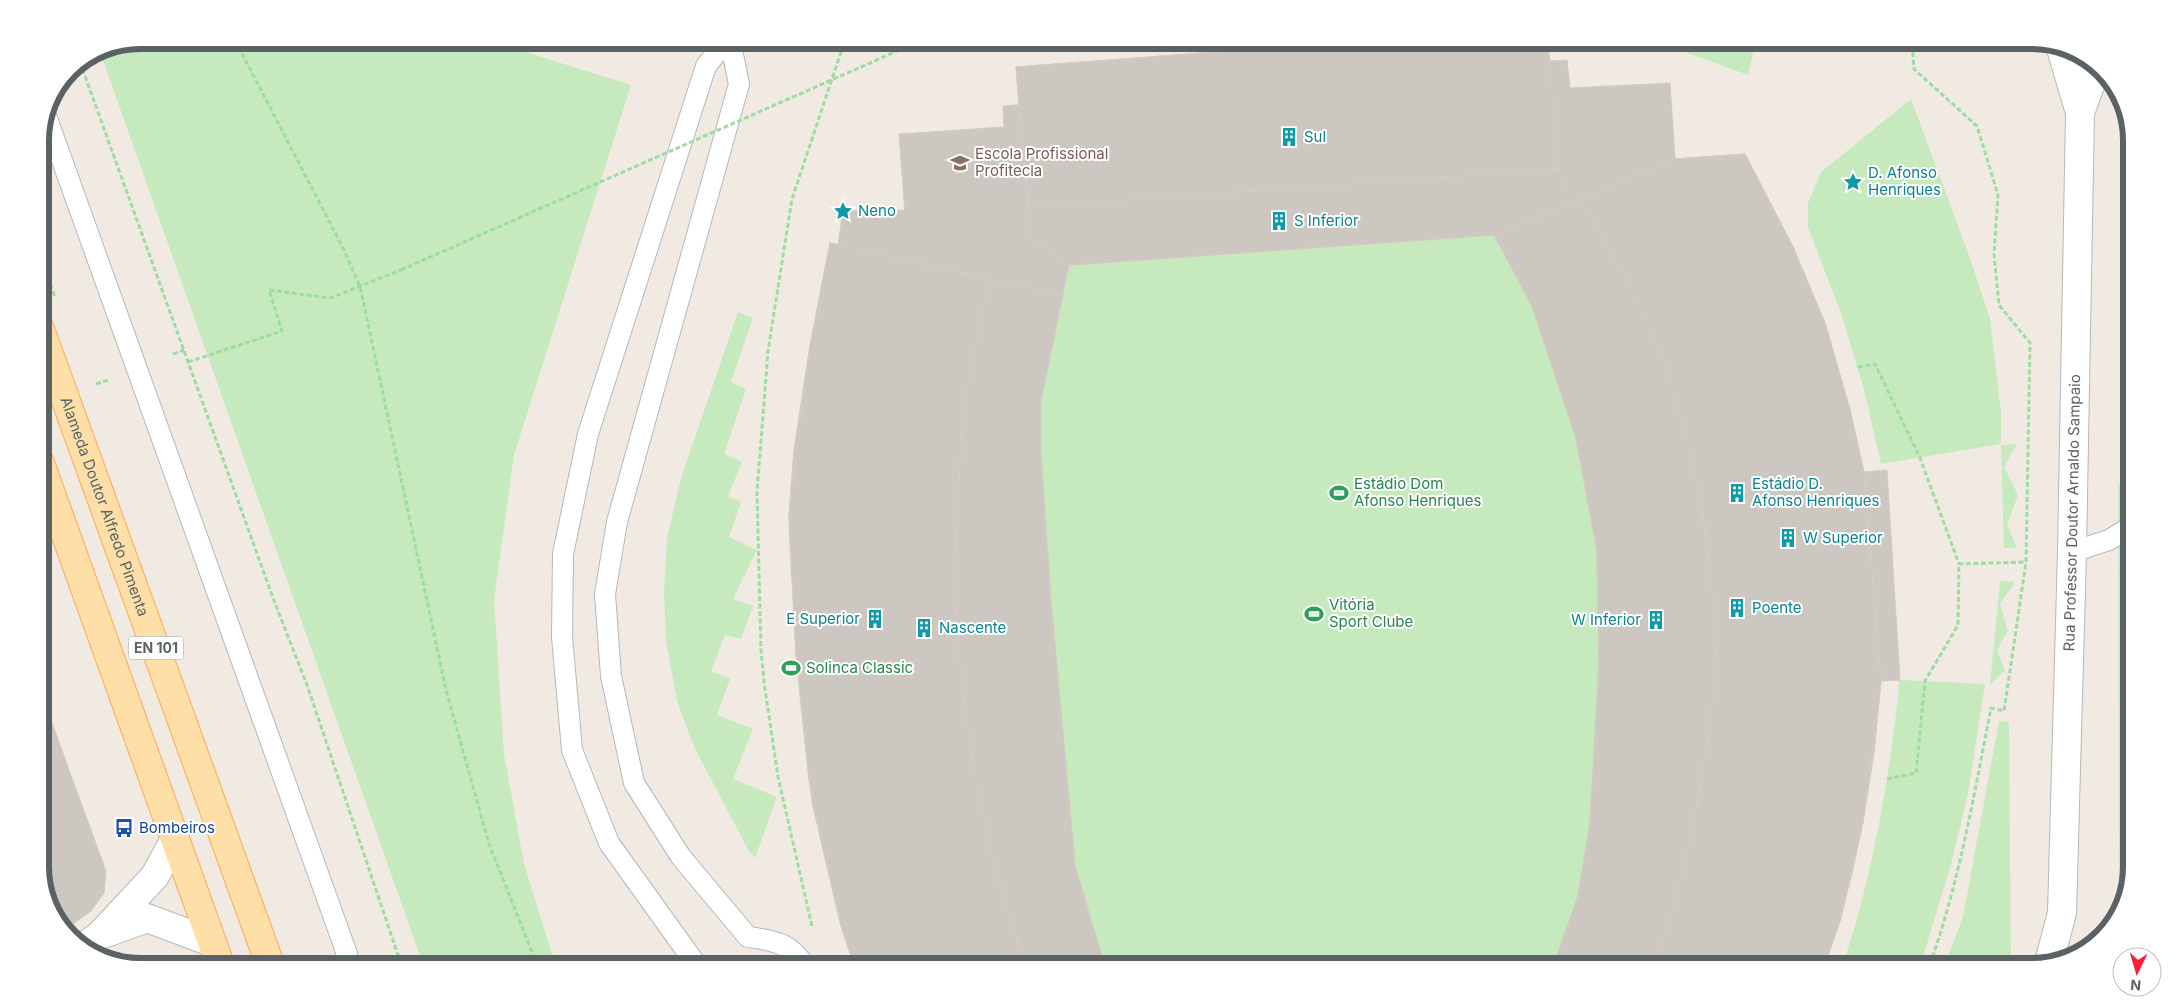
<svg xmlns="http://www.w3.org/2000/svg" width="2172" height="1007" font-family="Inter,sans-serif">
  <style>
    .green { fill: #c6eabd }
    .building { fill: #cdc7c2; stroke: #d5cac0 }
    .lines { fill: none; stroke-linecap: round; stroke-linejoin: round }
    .service-casing { stroke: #b4b8bc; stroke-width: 22 }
    .minor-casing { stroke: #b4b8bc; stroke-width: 30 }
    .tertiary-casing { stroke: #b4b8bc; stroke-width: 30 }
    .primary-casing { stroke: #ffa94c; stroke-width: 30 }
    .path { stroke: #9edda2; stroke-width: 3; stroke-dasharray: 5 2.5; stroke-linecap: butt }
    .service { stroke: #fff; stroke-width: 20 }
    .minor { stroke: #fff; stroke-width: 28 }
    .tertiary { stroke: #fff; stroke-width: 28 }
    .primary { stroke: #ffdfa8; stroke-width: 28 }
    .path-bridge { stroke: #9edda2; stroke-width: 3; stroke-dasharray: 5 2.5; stroke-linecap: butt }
    .labels { text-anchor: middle; stroke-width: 4; stroke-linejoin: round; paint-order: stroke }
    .shield { fill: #fff; stroke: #8c9193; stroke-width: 1 }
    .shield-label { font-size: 14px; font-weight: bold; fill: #5b6265 }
    .culture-label { font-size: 15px; fill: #0d838f; stroke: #fff; text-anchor: start }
    .education-label { font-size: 15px; fill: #785e54; stroke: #fff; text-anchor: start }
    .leisure-label { font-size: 15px; fill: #27864d; stroke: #fff; text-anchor: start }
    .street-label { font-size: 15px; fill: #5b6265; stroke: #fff }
    .transit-label { font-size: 15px; fill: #164399; stroke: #fff; text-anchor: start }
    .rim { fill: none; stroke: #5b6265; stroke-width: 6 }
  </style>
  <rect width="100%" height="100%" fill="#f0eae3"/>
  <path class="green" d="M140,40h347l144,45 -117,370 -20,145 10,154 20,110 32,103h-132l-325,-918z
    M1376,40h171l3,21 17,-1 3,28 100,-5 5,76 70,-5 48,93 32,76 25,87 14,62 36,208 85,4 -17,110 -17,70 -31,103h-47l-27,-12c22,-69 36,-138 46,-210 2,-21 7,-44 7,-65l-18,1c-10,97 -25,193 -57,286h-969c-40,-116 -56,-238 -62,-360 -1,-31 -6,-64 -4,-95 5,-91 23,-180 41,-269l8,2 5,-34 61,-1 -5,-76 105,-7 -1,-21 16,-2 -3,-37z
    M1652,40h104l-8,35z
    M1911,99l59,159 20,61 11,93v32l-120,20 -17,-74 -22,-74 -34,-89v-24l13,-31z
    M738,312l15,6 -22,64 15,7 -22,65 18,8 -14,34 13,6 -12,35 28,13 -24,49 20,7 -12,33 -16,-4 -14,36 19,8 -13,36 36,14 -20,50 44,18 -22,61 -6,-7 -55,-104 -17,-46 -11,-61 -2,-47 3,-55 14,-60z
    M2017,444l-13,23 14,28 -11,30 10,23h-13l-3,-103z
    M2132,476v391l-8,39 -5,6 -1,-427z
    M2000,581l15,1 -15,22 8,27 -11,19 8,20 -15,15z
    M1999,721l10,1 2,245h-67l19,-50z"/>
  <path class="building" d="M1376,40h171l3,21 17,-1 3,28 100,-5 5,76 70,-5 48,93 32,76 25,87 14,62 23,-2 13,210 -19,1 -7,71 -11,70 -23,99 -16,46h-304l34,-3 24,-68 12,-72 9,-160 -2,-113 -21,-113 -44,-132 -38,-71 -425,30 -28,134v58l10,145 24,264 30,101h-250l-14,-41 -28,-120 -4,-27 -13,-126 -7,-138 5,-64 16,-105 20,-103 8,2 5,-34 62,-1 -6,-76 105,-7 -1,-21 16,-1 -3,-38z
    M1376,40h171l12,129 11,34 -76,32 -425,30 -38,-28 -15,-170z
    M1376,40h171l12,129 -531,38 -12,-140z
    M1745,154l48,93 32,76 25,87 14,62 17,209 -7,71 -11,70 -10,47 -13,52 -16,46h-270l24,-71 12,-72 9,-160 -2,-113 -21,-113 -44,-132 -38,-71 181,-76z
    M1745,154l48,93 32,76 25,87 14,62 17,209 -18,141 -23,99 -16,46h-173l16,-36 27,-109 14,-85 9,-70 -6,-91 -10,-77 -17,-74 -22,-69 -34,-74 -47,-83 94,-40z
    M1559,169l11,34 -76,32 -425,30 -38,-28 -3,-30z
    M1581,199l47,83 34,74 22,69 17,74 10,77 6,91 -9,70 -14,85 -27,109 -16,36h-97v-3l24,-68 12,-72 9,-160 -2,-113 -21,-113 -44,-132 -38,-71z
    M830,243l233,52 -22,104v58l10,145 24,264 30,101h-250l-14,-41 -28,-120 -4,-27 -13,-126 -7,-138 5,-64 16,-105z
    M830,243l159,36 -20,100 -8,58 -7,148 7,91 13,94 19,91 33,106h-171l-14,-41 -32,-147 -13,-126 -7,-138 21,-169z
    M989,279l74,16 -22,104v58l10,145 24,264 30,101h-79l-33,-106 -19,-91 -13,-94 -7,-91 7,-148 8,-58z
    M40,688l8,22 -8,2z
    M48,712l58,159 -2,22 -13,18 -26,19 -8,-7 -17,-49v-160z
    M1554,964v3h-34z
    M1554,964v3h-34z"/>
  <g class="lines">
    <g class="service-casing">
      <path id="service" d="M730,40l9,44 -122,438 -12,72 6,82 23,107 47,74 67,80c26,4 43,5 57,30
        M45,113l302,841 -7,13
        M2072,552l37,-12 23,-14
        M698,967l-89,-124 -37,-93 -10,-113 1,-83 25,-120 118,-368 21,-26"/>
    </g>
    <g class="minor-casing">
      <path id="minor" d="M106,933l41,-15 64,24
        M85,946l15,-11 55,-59 20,-37"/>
    </g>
    <g class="tertiary-casing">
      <g id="tertiary">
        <path d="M2080,113l16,-44"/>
        <path id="s1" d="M2049,962l13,-49 10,-361 8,-439 -20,-68"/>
      </g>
    </g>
    <g class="primary-casing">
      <g id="primary">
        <path id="s2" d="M40,329l231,638"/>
        <path d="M40,463l181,504"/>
      </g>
    </g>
    <path class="path" d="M235,40l107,206 18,40 86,404 43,154 49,123
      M1907,40l5,3 2,26 63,57 21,69 -4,59 5,51 31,38 -4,219 -22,149 -13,-3c-17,87 -32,176 -62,259
      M80,62l193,536 34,87 95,282
      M40,256l15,41
      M173,354l11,-4
      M188,362l94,-31 -13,-41 61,8 71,-28
      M1858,367l17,-3 45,94 39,106
      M96,384l13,-4
      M1887,779l29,-6 9,-92 33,-56 1,-61 67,-2
      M812,926l-34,-149 -13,-88 -4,-37 -4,-160 11,-141 24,-152 53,-159
      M1825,965l1,2"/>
    <use href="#service" class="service"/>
    <use href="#minor" class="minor"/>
    <use href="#tertiary" class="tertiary"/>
    <use href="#primary" class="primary"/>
    <path class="path-bridge" d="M401,270l521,-230"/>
  </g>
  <defs>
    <g id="building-bare" transform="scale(1.5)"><path d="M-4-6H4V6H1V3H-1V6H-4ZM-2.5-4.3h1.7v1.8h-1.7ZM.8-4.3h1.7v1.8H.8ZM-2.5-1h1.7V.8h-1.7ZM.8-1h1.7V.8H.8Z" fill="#0f9aa8" stroke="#fff" stroke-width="2.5" paint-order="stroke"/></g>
    <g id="school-bare" transform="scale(1.5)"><path d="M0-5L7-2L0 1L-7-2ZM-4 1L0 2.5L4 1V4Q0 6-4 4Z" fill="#8d6e63" stroke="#fff" stroke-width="2.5" paint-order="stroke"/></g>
    <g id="sight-bare" transform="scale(1.5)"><path d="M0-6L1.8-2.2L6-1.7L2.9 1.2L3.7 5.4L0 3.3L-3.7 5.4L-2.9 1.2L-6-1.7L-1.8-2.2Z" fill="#0f9aa8" stroke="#fff" stroke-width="2.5" paint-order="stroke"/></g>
    <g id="stadium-bare" transform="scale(1.5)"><path d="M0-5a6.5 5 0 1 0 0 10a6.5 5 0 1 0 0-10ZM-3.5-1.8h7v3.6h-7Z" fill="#2e9e5b" stroke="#fff" stroke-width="2.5" paint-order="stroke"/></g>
    <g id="bus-bare" transform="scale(1.5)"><path d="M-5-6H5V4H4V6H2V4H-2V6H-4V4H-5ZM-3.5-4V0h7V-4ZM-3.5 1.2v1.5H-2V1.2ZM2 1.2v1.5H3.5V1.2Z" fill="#1a4fb4" stroke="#fff" stroke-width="2.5" paint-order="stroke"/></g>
  </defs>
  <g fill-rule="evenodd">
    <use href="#building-bare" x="1289" y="137"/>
    <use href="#school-bare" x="960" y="163"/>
    <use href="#sight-bare" x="1853" y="182"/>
    <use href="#sight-bare" x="843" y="211"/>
    <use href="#building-bare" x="1279" y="221"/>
    <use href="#stadium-bare" x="1339" y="493"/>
    <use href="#building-bare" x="1737" y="493"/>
    <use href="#building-bare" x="1788" y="538"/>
    <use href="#building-bare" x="1737" y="608"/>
    <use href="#stadium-bare" x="1314" y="614"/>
    <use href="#building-bare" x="875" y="619"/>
    <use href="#building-bare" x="1656" y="620"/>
    <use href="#building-bare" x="924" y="628"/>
    <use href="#stadium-bare" x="791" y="668"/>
    <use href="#bus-bare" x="124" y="828"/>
  </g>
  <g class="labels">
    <rect class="shield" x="128.5" y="636.5" width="55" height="23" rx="4"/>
    <g class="shield-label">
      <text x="156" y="653">EN 101</text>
    </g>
    <g class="culture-label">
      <text x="1304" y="142">Sul</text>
      <text x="1868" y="178">D. Afonso<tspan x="1868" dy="17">Henriques</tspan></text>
      <text x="858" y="216">Neno</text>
      <text x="1294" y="226">S Inferior</text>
      <text x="1752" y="489">Estádio D.<tspan x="1752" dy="17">Afonso Henriques</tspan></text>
      <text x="1803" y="543">W Superior</text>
      <text x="1752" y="613">Poente</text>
      <text x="860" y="624" text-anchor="end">E Superior</text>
      <text x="1641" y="625" text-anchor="end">W Inferior</text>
      <text x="939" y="633">Nascente</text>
    </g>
    <g class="education-label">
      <text x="975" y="159">Escola Profissional<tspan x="975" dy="17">Profitecla</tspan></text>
    </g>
    <g class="leisure-label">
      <text x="1354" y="489">Estádio Dom<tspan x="1354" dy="17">Afonso Henriques</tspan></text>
      <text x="1329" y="610">Vitória<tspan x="1329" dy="17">Sport Clube</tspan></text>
      <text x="806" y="673">Solinca Classic</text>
    </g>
    <g class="street-label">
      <text dy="5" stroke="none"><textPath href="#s2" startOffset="189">Alameda Doutor Alfredo Pimenta</textPath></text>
      <text dy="5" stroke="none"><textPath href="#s1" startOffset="451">Rua Professor Doutor Arnaldo Sampaio</textPath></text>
    </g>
    <g class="transit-label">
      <text x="139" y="833">Bombeiros</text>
    </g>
  </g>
  <path d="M0 0H2172V1007H0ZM140 49H2032A91 91 0 0 1 2123 140V867A91 91 0 0 1 2032 958H140A91 91 0 0 1 49 867V140A91 91 0 0 1 140 49Z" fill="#fff" fill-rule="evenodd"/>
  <path class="rim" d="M140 49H2032A91 91 0 0 1 2123 140V867A91 91 0 0 1 2032 958H140A91 91 0 0 1 49 867V140A91 91 0 0 1 140 49Z"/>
  <g transform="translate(2137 972) rotate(185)"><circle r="24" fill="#ffffff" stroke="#bdc0c1"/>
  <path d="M0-4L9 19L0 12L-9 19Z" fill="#fc1d38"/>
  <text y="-8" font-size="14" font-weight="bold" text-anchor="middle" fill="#5b6265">N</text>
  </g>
</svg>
